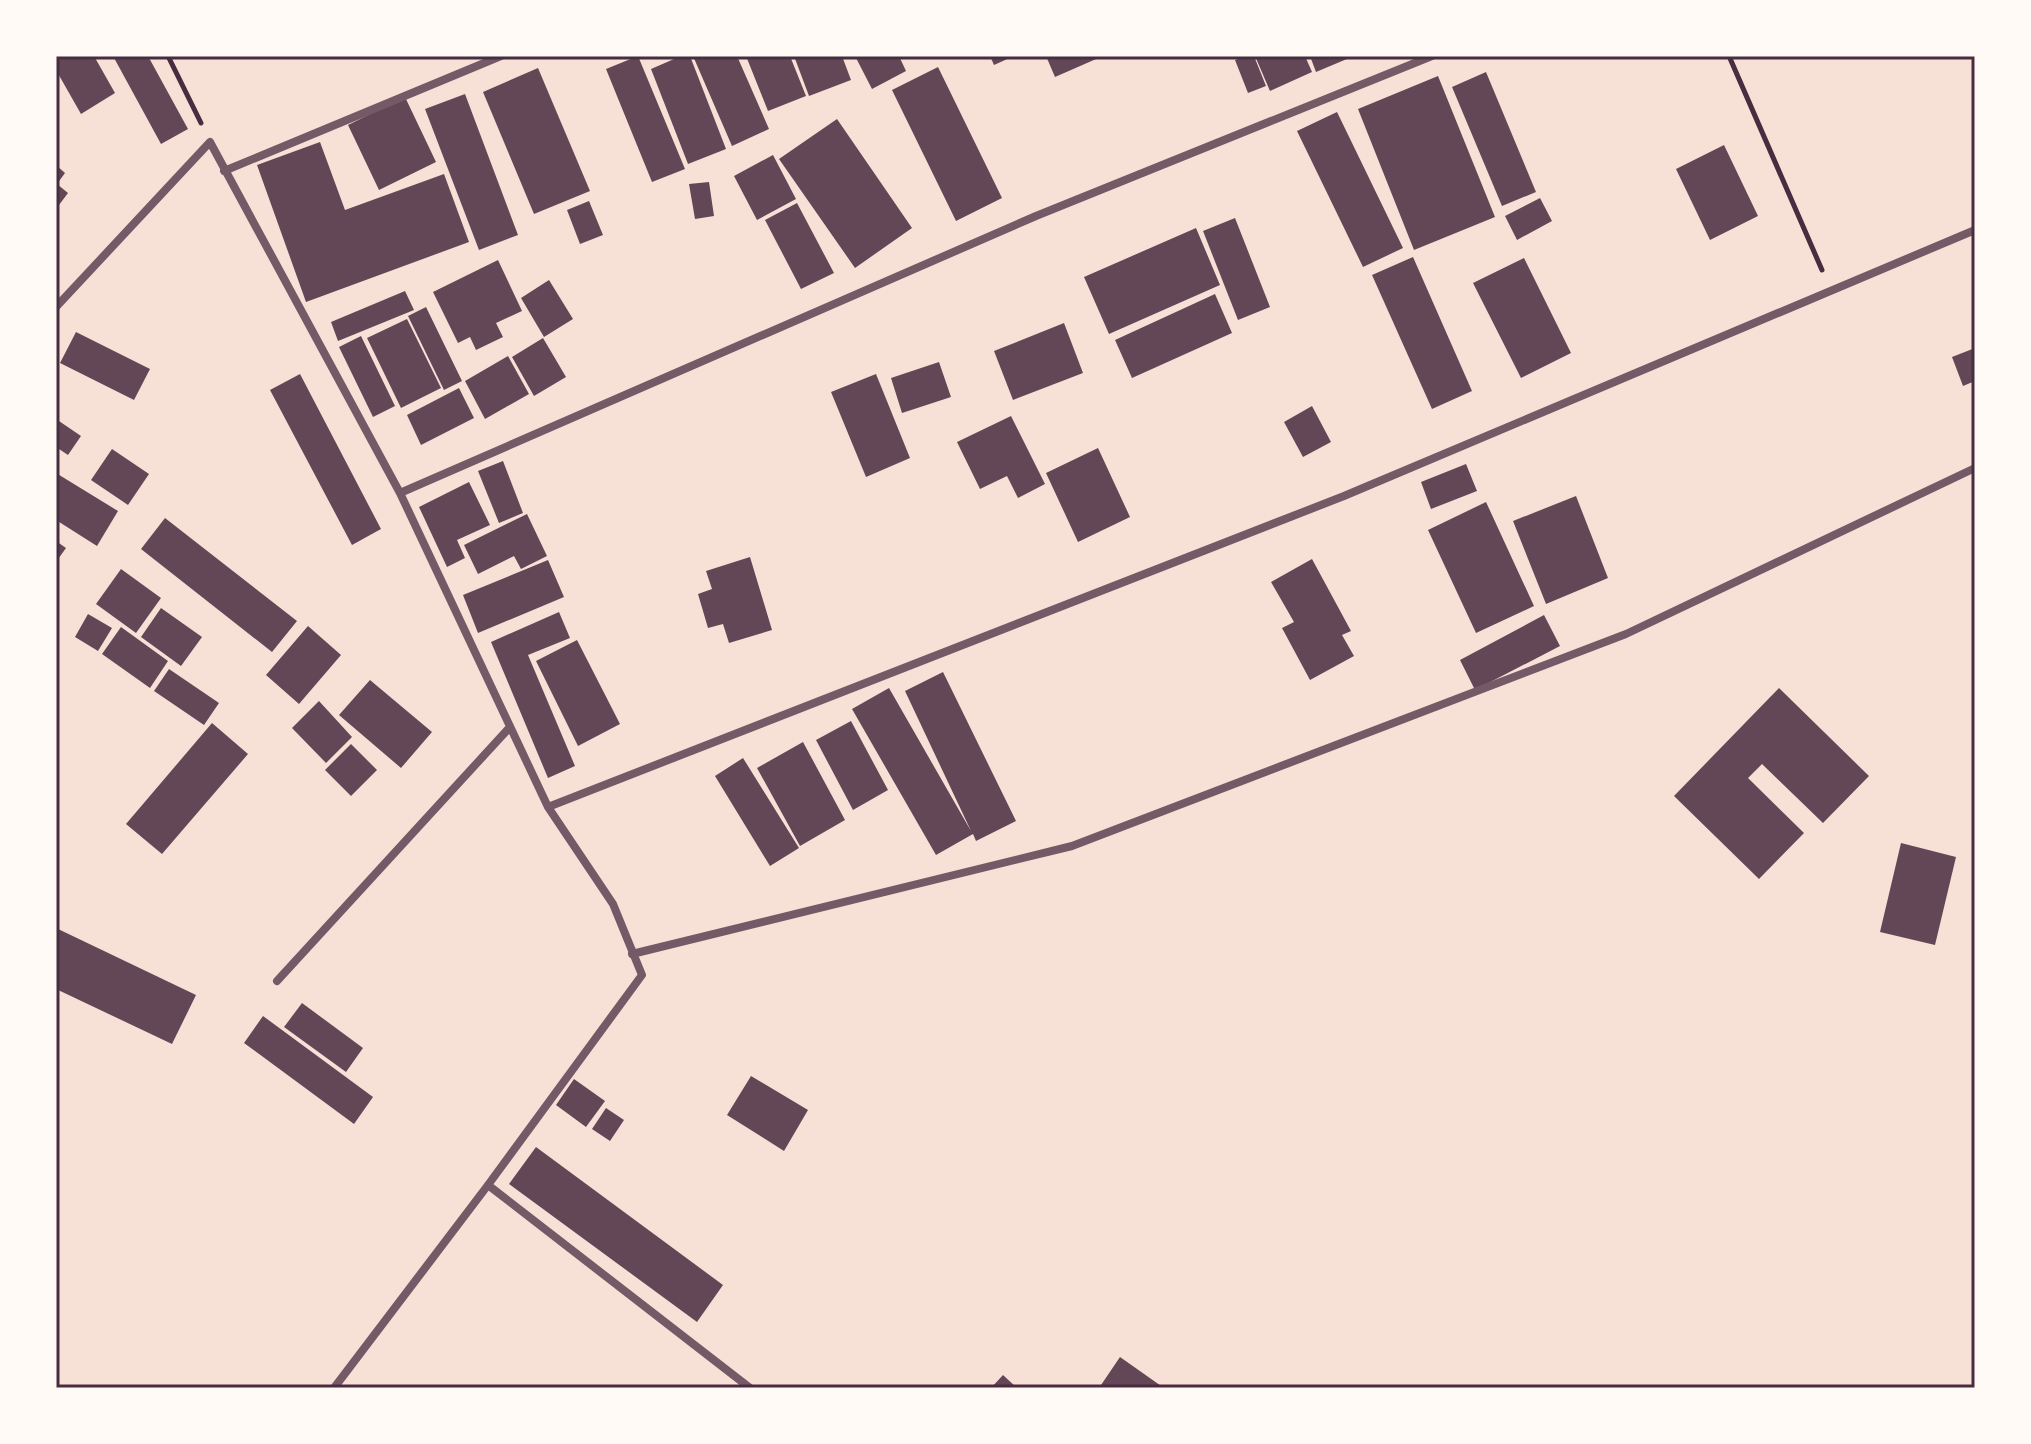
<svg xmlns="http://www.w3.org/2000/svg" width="2031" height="1444" font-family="Signika,sans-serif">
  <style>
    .building { fill: #644757 }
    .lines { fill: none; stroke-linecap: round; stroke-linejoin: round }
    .path { stroke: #4a2c40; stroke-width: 5 }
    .minor { stroke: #755966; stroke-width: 8 }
    .neatline { fill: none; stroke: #4a2c40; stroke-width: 3 }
  </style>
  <rect width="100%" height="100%" fill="#f7e1d7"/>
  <path class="building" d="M56,56h38l21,37 -34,21 -25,-44z
    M113,56h35l40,73 -27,15z
    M638,56l47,113 -33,13 -46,-113z
    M681,56h9l36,93 -38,15 -37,-95z
    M693,56h44l32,73 -37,17z
    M746,56h44l16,40 -38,15z
    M794,56h48l9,24 -42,16z
    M855,56h44l7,15 -34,18z
    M990,56h24l-20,9z
    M1046,56h57l-48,21z
    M1246,56h8l12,30 -18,7 -13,-33z
    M1255,56h50l7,16 -42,19z
    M1310,56h44l-38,16z
    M938,67l64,131 -46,23 -64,-131z
    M538,68l52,123 -56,23 -51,-122z
    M1486,72l50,120 -34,14 -50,-119z
    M1438,76l57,141 -81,33 -56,-141z
    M465,94l53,141 -39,15 -54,-141z
    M405,97l31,65 -57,28 -31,-65z
    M1337,112l66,136 -40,19 -66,-136z
    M837,119l75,109 -57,40 -76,-109z
    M320,142l25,68 99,-36 25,68 -163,60 -49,-137z
    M1724,145l34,71 -48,24 -34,-71z
    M773,155l23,44 -39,21 -23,-44z
    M56,165l9,8 -8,11 11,9 -12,16z
    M709,182l5,34 -19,3 -6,-35z
    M1540,198l12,23 -35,19 -12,-24z
    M589,201l14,34 -23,9 -13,-34z
    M797,203l37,70 -33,16 -36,-69z
    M1235,218l35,89 -32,13 -35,-89z
    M1196,228l24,57 -111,49 -25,-57z
    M1413,257l59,134 -40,18 -60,-134z
    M1524,258l47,95 -50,25 -48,-95z
    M498,260l24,51 -26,12 7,14 -27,13 -6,-13 -12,6 -25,-51z
    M549,280l24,39 -29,18 -23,-39z
    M405,291l9,19 -76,31 -7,-19z
    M1215,294l17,39 -100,45 -17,-38z
    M426,307l36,74 -18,9 -36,-74z
    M407,319l34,69 -40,20 -34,-70z
    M1064,323l19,50 -70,27 -19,-49z
    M76,332l74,37 -16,31 -74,-37z
    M361,336l34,70 -22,11 -34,-70z
    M543,338l23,39 -32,19 -22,-39z
    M1975,348v33l-12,5 -11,-29z
    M508,356l21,38 -44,25 -20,-38z
    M939,362l12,35 -49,16 -11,-35z
    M300,374l81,155 -29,16 -82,-155z
    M876,374l34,84 -44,19 -35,-85z
    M459,388l15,30 -53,27 -14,-30z
    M1312,406l19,36 -28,15 -19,-35z
    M1011,416l34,68 -27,14 -11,-22 -27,13 -23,-47z
    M56,419l25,17 -13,19 -12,-8z
    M1098,448l32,69 -52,25 -32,-69z
    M112,449l37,25 -21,31 -37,-25z
    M503,461l20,52 -24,10 -21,-52z
    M1466,464l11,27 -46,18 -10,-27z
    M56,473l62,38 -21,35 -41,-26z
    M469,482l21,43 -33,15 8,18 -18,9 -28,-60z
    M1576,496l32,82 -62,26 -33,-83z
    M1486,502l48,104 -58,27 -48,-103z
    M527,514l20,42 -26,13 -7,-13 -36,18 -14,-29z
    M165,518l132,103 -25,31 -131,-103z
    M56,541l10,7 -10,14z
    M750,557l22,73 -43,13 -6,-19 -15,4 -10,-34 14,-5 -6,-18z
    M1312,559l39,72 -9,4 12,21 -44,24 -28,-52 12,-6 -23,-40z
    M548,560l16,37 -86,36 -15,-38z
    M121,569l40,29 -25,35 -40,-29z
    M161,608l41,29 -21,29 -40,-29z
    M559,612l11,26 -42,17 47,111 -27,12 -57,-136z
    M88,614l24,14 -14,23 -23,-14z
    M1544,615l16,31 -85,44 -15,-30z
    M308,626l33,29 -42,49 -33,-29z
    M121,627l47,34 -18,27 -48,-34z
    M577,640l43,84 -42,22 -42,-85z
    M169,669l50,34 -15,22 -50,-34z
    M943,672l73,149 -40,20 -3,-7 -37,21 -84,-146 37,-21 82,143 -66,-140z
    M370,680l62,52 -31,36 -62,-53z
    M1779,688l90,88 -46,47 -61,-59 -14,14 56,55 -45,46 -85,-83z
    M319,701l33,36 -26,26 -34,-35z
    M851,721l37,69 -35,20 -37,-70z
    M212,723l36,31 -86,100 -36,-30z
    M803,742l42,78 -45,26 -43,-78z
    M351,744l26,26 -26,26 -26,-26z
    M743,758l56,90 -29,18 -55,-90z
    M1901,843l55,14 -21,88 -55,-13z
    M56,928l140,67 -24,49 -116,-55z
    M302,1003l61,45 -17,24 -62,-45z
    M263,1016l110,81 -19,27 -110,-81z
    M751,1076l57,34 -24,41 -57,-36z
    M574,1079l31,22 -19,26 -30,-22z
    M606,1108l18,12 -14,21 -18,-12z
    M536,1147l187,138 -26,37 -188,-138z
    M1120,1357l44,31h-65z
    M1003,1375l14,13h-26z"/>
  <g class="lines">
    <path class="path" d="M168,56l33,67
      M1729,56l93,214"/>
    <path class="minor" d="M224,171l277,-115
      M56,307l154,-165 190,351 148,314 65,97 29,71 -154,210 -154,203
      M400,493l636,-277 396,-160
      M548,807l796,-311 631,-266
      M632,954l440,-108 554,-212 349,-166
      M277,981l233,-254
      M488,1185l262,203"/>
  </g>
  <rect width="2031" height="1444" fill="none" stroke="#fffaf5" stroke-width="116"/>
  <rect x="58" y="58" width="1915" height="1328" class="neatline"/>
</svg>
